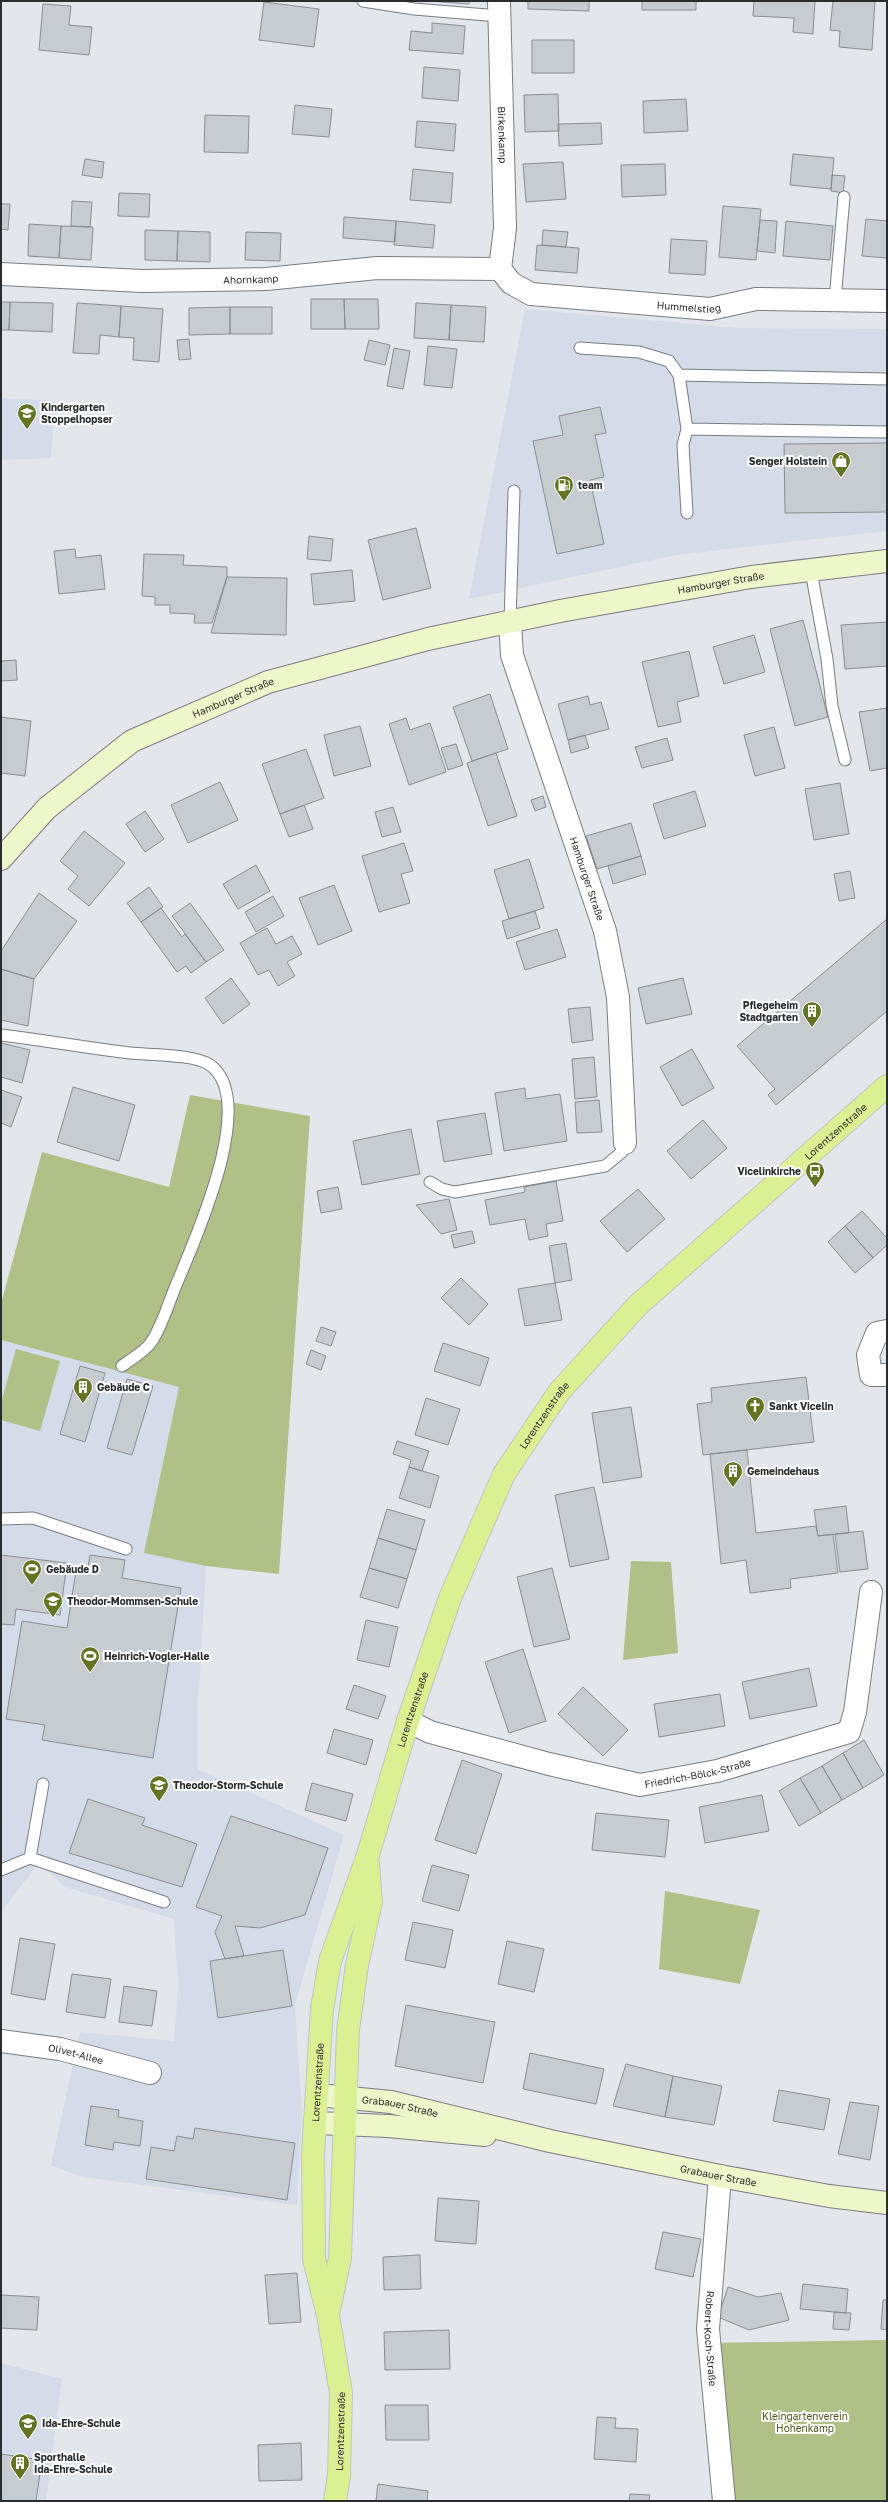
<svg xmlns="http://www.w3.org/2000/svg" width="888" height="2502" font-family="'Golos Text',sans-serif">
  <style>
    .built { fill: #d3dce8 }
    .green { fill: #b0c087 }
    .building { fill: #c7ccd1; stroke: #8a8e92 }
    .lines { fill: none; stroke-linecap: round; stroke-linejoin: round }
    .lane-casing { stroke: #797d82; stroke-width: 13 }
    .street-casing { stroke: #797d82; stroke-width: 24 }
    .secondary-casing { stroke: #797d82; stroke-width: 24 }
    .primary-casing { stroke: #c3c4c4; stroke-width: 24 }
    .lane { stroke: #fff; stroke-width: 11 }
    .street { stroke: #fff; stroke-width: 22 }
    .secondary { stroke: #edf7c9; stroke-width: 22 }
    .primary { stroke: #dbef93; stroke-width: 22 }
    .labels { text-anchor: middle; stroke-width: 4; stroke-linejoin: round; paint-order: stroke }
    .street-label { font-size: 10px; fill: #2a2c2e; stroke: #fff }
    .poi-label { font-size: 10px; font-weight: bold; fill: #2a2c2e; stroke: #fff; text-anchor: start }
    .park-label { font-size: 10px; fill: #4e5c1d; stroke: #fff }
  </style>
  <rect width="100%" height="100%" fill="#e3e7ec"/>
  <path class="built" d="M525,309l214,19 148,1v202l-211,24 -207,44z
    M1,398l54,3 -4,57 -50,2z
    M1,1340l178,47 -34,166 61,13 -9,160 1,43 146,66 -49,170 7,110 -5,90 -215,-28 -31,-12 29,-133 94,9 4,-53 -4,-69 -109,-32 -26,-24 -38,49z
    M1,2363l61,16 -16,122h-45z"/>
  <path class="green" d="M190,1095l120,21 -31,458 -73,-8 -62,-13 35,-166 -178,-47v-36l41,-152 127,35z
    M16,1349l44,12 -20,70 -39,-11v-17z
    M631,1561l40,1 7,91 -55,7z
    M665,1891l95,19 -20,74 -81,-15z
    M887,2340v161h-153l-21,-158z"/>
  <path class="building" d="M430,1h39v3z
    M528,1h61v10l-61,-2z
    M642,1h54v9h-54z
    M754,1h61l-2,33 -20,-2 1,-14 -41,-2z
    M833,1h42l-3,49 -33,-3 1,-16 -10,-1z
    M264,2l55,7 -5,38 -55,-7z
    M43,4l28,2 -2,19 23,2 -3,28 -50,-5z
    M432,23l33,3 -2,28 -54,-4 2,-19 21,2z
    M532,40h42v33h-42z
    M424,67l36,3 -2,31 -36,-3z
    M558,94l1,37 -34,1 -1,-37z
    M686,99l2,32 -44,2 -1,-32z
    M295,105l37,4 -3,28 -37,-3z
    M205,115l44,1 -1,37 -44,-1z
    M417,121l39,3 -2,27 -39,-4z
    M601,123l1,21 -43,2 -1,-22z
    M793,154l41,4 -3,31 -41,-4z
    M85,159l19,3 -2,16 -20,-3z
    M563,162l3,37 -40,3 -3,-38z
    M665,164l1,31 -44,2 -1,-32z
    M413,169l40,4 -2,30 -41,-3z
    M832,175l13,1 -2,17 -12,-2z
    M119,193l31,1 -1,23 -31,-1z
    M72,201l20,1 -2,25 -19,-1z
    M1,204h9l-2,26 -7,-1z
    M723,206l38,3 -5,51 -37,-3z
    M344,217l52,4 -1,21 -52,-4z
    M866,219l21,2v37l-25,-2z
    M760,220l17,1 -2,32 -18,-2z
    M396,221l39,4 -2,23 -39,-3z
    M786,221l47,5 -3,34 -47,-4z
    M29,224l32,2 -2,32 -31,-2z
    M61,226l32,1 -2,33 -32,-2z
    M145,230l33,1 -1,30 -32,-1z
    M543,230l25,2 -2,15 -24,-2z
    M178,231l32,1v30l-33,-1z
    M246,232l35,1 -1,28 -35,-1z
    M671,239l36,2 -2,34 -36,-2z
    M537,245l42,3 -2,25 -42,-3z
    M311,299h33l1,30h-34z
    M344,299h34l1,30h-34z
    M1,302h9l-1,28h-8z
    M10,302l43,1 -1,29 -43,-2z
    M77,303l44,3 -2,31 -19,-2 -1,19 -26,-1z
    M416,303l35,2 -2,35 -35,-2z
    M451,305l35,2 -2,35 -35,-2z
    M121,306l42,3 -4,53 -26,-2 1,-22 -15,-1z
    M230,307v27l-41,1v-27z
    M230,307h42v27h-42z
    M189,339l2,20 -12,1 -2,-20z
    M369,340l21,5 -5,20 -21,-5z
    M428,346l29,3 -5,39 -28,-3z
    M394,348l16,3 -7,38 -16,-3z
    M600,407l6,26 -11,2 9,42 -14,3 14,64 -47,10 -24,-113 30,-6 -4,-19z
    M887,443v69l-102,1 -1,-69z
    M416,528l15,60 -48,12 -15,-60z
    M309,536l24,3 -2,22 -24,-2z
    M75,549l1,9 25,-3 4,34 -46,5 -5,-43z
    M144,554l40,1 -1,10 44,2v10l-15,46h-18l1,-9 -25,-1v-8h-15v-8l-13,-1z
    M352,570l3,31 -41,4 -3,-31z
    M227,577l60,1 -1,57 -75,-2z
    M803,620l25,97 -33,9 -25,-97z
    M887,622v44l-42,3 -4,-44z
    M754,635l11,37 -41,12 -11,-37z
    M689,651l10,45 -22,6 4,20 -23,5 -16,-65z
    M16,660l1,20 -16,1v-20z
    M490,694l18,55 -36,12 -19,-54z
    M588,696l2,9 11,-3 8,27 -41,11 -10,-36z
    M887,708v60l-17,3 -11,-59z
    M1,717l30,4 -6,55 -24,-3z
    M406,718l4,12 20,-7 16,49 -37,13 -20,-61z
    M360,726l11,40 -37,10 -10,-41z
    M774,727l11,41 -30,8 -11,-41z
    M585,735l4,13 -18,5 -3,-13z
    M667,738l6,22 -31,8 -7,-21z
    M456,744l7,21 -15,5 -7,-22z
    M306,749l18,49 -44,16 -18,-50z
    M496,753l21,63 -29,10 -21,-63z
    M220,782l18,38 -50,23 -17,-38z
    M840,783l9,51 -35,6 -9,-51z
    M695,791l11,35 -42,13 -11,-35z
    M543,796l3,11 -11,4 -4,-11z
    M304,805l9,24 -24,8 -9,-23z
    M393,807l8,25 -19,5 -7,-25z
    M145,811l19,28 -19,13 -19,-28z
    M631,823l10,33 -44,13 -11,-33z
    M84,831l41,32 -36,43 -21,-17 10,-13 -18,-15z
    M404,843l9,28 -12,3 9,29 -31,9 -17,-56z
    M641,856l5,18 -33,10 -5,-18z
    M529,859l15,49 -35,11 -15,-49z
    M256,865l14,26 -32,18 -15,-25z
    M850,871l5,27 -16,3 -5,-27z
    M334,885l18,46 -34,14 -19,-47z
    M149,887l14,20 -22,15 -14,-19z
    M39,893l38,28 -43,58 -33,-10v-18z
    M273,896l11,20 -28,16 -11,-20z
    M190,903l34,47 -18,12 -34,-46z
    M161,908l21,29 3,-3 21,28 -15,11 -5,-7 -9,6 -36,-50z
    M535,911l5,17 -33,11 -5,-18z
    M887,919v92l-111,94 -8,-10 7,-6 -38,-43z
    M267,928l9,16 16,-8 10,18 -15,8 8,14 -17,10 -9,-16 -11,5 -18,-32z
    M557,929l9,28 -41,13 -9,-28z
    M1,969l33,10 -6,47 -27,-6z
    M231,978l19,26 -27,20 -18,-26z
    M683,978l9,36 -46,10 -8,-36z
    M590,1007l3,33 -21,3 -4,-34z
    M1,1043l29,7 -8,33 -21,-6z
    M692,1049l22,39 -32,18 -22,-39z
    M594,1057l3,40 -22,2 -3,-40z
    M73,1087l62,18 -16,56 -62,-19z
    M525,1088l1,11 34,-5 7,47 -63,10 -9,-58z
    M1,1090l21,7 -11,30 -10,-4z
    M599,1100l3,32 -25,1 -2,-31z
    M485,1113l7,41 -48,8 -7,-41z
    M703,1120l24,28 -36,31 -24,-28z
    M411,1129l9,45 -58,11 -9,-44z
    M556,1181l7,40 -17,3 2,12 -19,4 -4,-21 -35,6 -5,-25 40,-8 -1,-5z
    M338,1187l4,22 -21,4 -4,-22z
    M638,1189l27,30 -38,33 -27,-31z
    M449,1199l8,31 -16,4 -25,-29z
    M862,1211l25,27v7l-14,13 -28,-32z
    M845,1226l28,32 -18,15 -27,-31z
    M472,1231l3,12 -21,5 -3,-13z
    M566,1243l6,37 -17,3 -6,-37z
    M461,1278l27,26 -19,21 -28,-27z
    M555,1283l7,37 -37,6 -7,-37z
    M321,1327l15,5 -5,14 -15,-5z
    M443,1343l46,15 -9,28 -46,-15z
    M311,1350l15,6 -5,14 -15,-6z
    M80,1366l25,7 -20,69 -25,-8z
    M806,1377l8,65 -111,13 -6,-51 15,-2 -1,-14z
    M127,1379l26,7 -21,69 -25,-7z
    M426,1398l34,11 -12,36 -33,-10z
    M631,1407l11,70 -39,6 -11,-70z
    M397,1441l32,10 -7,20 -13,-4 2,-7 -18,-6z
    M747,1450l9,83 60,-7 2,10 15,-2 5,39 -48,6 1,9 -41,5 -4,-33 -25,4 -11,-110z
    M409,1467l30,9 -9,32 -31,-10z
    M594,1487l15,72 -39,8 -15,-72z
    M846,1506l3,27 -31,3 -4,-26z
    M387,1509l38,11 -9,30 -38,-12z
    M863,1531l5,38 -28,3 -5,-38z
    M378,1538l38,12 -9,29 -38,-11z
    M1,1555l66,8 -7,52 -44,-6 -2,16 -13,-1z
    M90,1555l35,5 -3,18 59,10 -28,170 -111,-18 3,-15 -39,-6 16,-98 45,7 9,-57 11,2z
    M369,1568l38,11 -9,29 -38,-11z
    M552,1568l18,71 -36,8 -17,-70z
    M366,1620l32,7 -9,40 -32,-7z
    M523,1649l23,72 -37,12 -24,-71z
    M809,1668l8,38 -67,13 -8,-37z
    M354,1685l32,11 -8,23 -32,-10z
    M583,1687l45,43 -25,26 -45,-42z
    M720,1694l5,32 -66,11 -5,-33z
    M334,1729l39,11 -7,25 -39,-12z
    M864,1740l20,35 -21,13 -20,-35z
    M843,1753l20,35 -21,12 -20,-34z
    M462,1760l40,14 -26,80 -41,-14z
    M822,1766l20,34 -21,13 -21,-35z
    M800,1778l21,35 -22,13 -20,-35z
    M312,1783l41,11 -7,27 -41,-11z
    M762,1795l7,36 -64,12 -6,-36z
    M88,1799l57,19 -3,7 55,19 -15,43 -113,-34z
    M596,1813l73,7 -4,37 -73,-7z
    M231,1816l97,32 -23,67 -45,13 -25,-2 9,30 -19,3 -10,-27 7,-16 -26,-9z
    M432,1865l37,10 -10,36 -37,-10z
    M413,1922l40,8 -8,38 -40,-8z
    M20,1938l35,6 -10,56 -34,-6z
    M507,1941l37,8 -10,43 -36,-8z
    M283,1950l9,56 -74,12 -8,-57z
    M72,1974l39,5 -6,39 -39,-6z
    M124,1986l33,5 -5,35 -33,-4z
    M406,2005l89,17 -12,61 -88,-17z
    M530,2053l74,16 -8,35 -73,-15z
    M626,2064l47,12 -8,41 -52,-11z
    M673,2076l49,10 -8,39 -49,-8z
    M779,2090l51,9 -6,31 -51,-9z
    M850,2102l29,4 -9,54 -32,-6z
    M91,2106l28,4 -1,7 25,4 -3,25 -26,-4 -1,8 -28,-5z
    M195,2128l100,15 -8,57 -141,-21 5,-32 23,4 3,-15 16,3z
    M438,2198l41,3 -3,43 -41,-3z
    M663,2232l38,7 -8,38 -38,-8z
    M420,2255l1,34 -37,1 -1,-33z
    M297,2273l4,49 -32,2 -4,-49z
    M803,2284l45,5 -2,24 -46,-4z
    M728,2287l30,10 23,-4 8,27 -40,10 -31,-13z
    M1,2295l38,2 -2,33 -36,-2z
    M883,2300h4v30l-6,-1z
    M834,2312l17,1 -2,17 -16,-1z
    M449,2330l1,39 -65,1 -1,-38z
    M385,2405h43l1,35h-43z
    M597,2417l19,1 -1,10 23,1 -2,33 -42,-3z
    M301,2443l1,37 -43,1 -1,-36z
    M1,2454l41,6 -6,41h-35z
    M378,2484l50,7 -1,10h-51z
    M630,2494l20,1 -1,6h-20z"/>
  <g class="lines">
    <g class="lane-casing">
      <path id="lane" d="M363,1l51,8 85,7
        M835,300l9,-103
        M580,348l59,4 30,9 10,14
        M687,429l-8,-54 208,4
        M687,513l-4,-68 4,-16 200,3
        M811,571l16,88 5,47 13,54
        M510,622l4,-131
        M1,1035c43,5 86,13 129,18 19,2 65,1 80,12 49,35 -15,174 -33,218 -8,18 -14,41 -25,58 -6,10 -21,18 -30,25
        M430,1182l12,7 13,3 150,-26 17,-14 3,-9
        M1,1519l32,-1 93,31
        M30,1858l134,44
        M1,1870l29,-12 13,-74"/>
    </g>
    <g class="street-casing">
      <g id="street">
        <path id="s1" d="M499,1l6,227 -5,41"/>
        <path id="s2" d="M500,269l11,14 20,11 179,15 46,-10 131,2"/>
        <path id="s3" d="M1,274l141,7 124,-2 111,-11 123,1"/>
        <path id="s4" d="M510,622l2,33 93,276 13,66 7,146"/>
        <path d="M887,1331l-10,2 -9,22 3,20h16"/>
        <path id="s5" d="M408,1721l22,11 119,32 91,21 77,-14 132,-39 6,-20 16,-120"/>
        <path id="s6" d="M1,2041l59,8 90,24"/>
        <path id="s7" d="M720,2176l-12,153 16,172"/>
      </g>
    </g>
    <g class="secondary-casing">
      <g id="secondary">
        <path id="s8" d="M1,859l46,-51 85,-67 136,-59 160,-43 132,-28 191,-34 136,-16"/>
        <path id="s9" d="M318,2095l73,7 159,39 170,35 109,20 58,7"/>
        <path d="M316,2123l72,3 97,9"/>
      </g>
    </g>
    <g class="primary-casing">
      <g id="primary">
        <path d="M329,2310l11,-52 8,-228 9,-65 14,-63 -3,-38"/>
        <path id="s10" d="M335,2501l4,-25 2,-83 -13,-78 -14,-56 -1,-105 9,-145 8,-48 38,-106 40,-134 42,-123 54,-124 55,-82 78,-86 250,-220"/>
      </g>
    </g>
    <use href="#lane" class="lane"/>
    <use href="#street" class="street"/>
    <use href="#secondary" class="secondary"/>
    <use href="#primary" class="primary"/>
  </g>
  <defs>
    <g id="school-pin" transform="scale(1)"><path d="M0 17L-7.5 6A9.5 9.5 0 1 1 7.5 6Z" fill="#637523" stroke="#fff"/><path d="M0-5L7-2L0 1L-7-2ZM-4 1L0 2.5L4 1V4Q0 6-4 4Z" fill="#fff"/></g>
    <g id="shop-pin" transform="scale(1)"><path d="M0 17L-7.5 6A9.5 9.5 0 1 1 7.5 6Z" fill="#637523" stroke="#fff"/><path d="M-5-2.5h2.3a2.7 3.5 0 0 1 5.4 0H5L5.5 6h-11ZM-1.5-2.5h3a1.5 2.3 0 0 0-3 0Z" fill="#fff"/></g>
    <g id="fuel-pin" transform="scale(1)"><path d="M0 17L-7.5 6A9.5 9.5 0 1 1 7.5 6Z" fill="#637523" stroke="#fff"/><path d="M-5.5-6h7V0h2V4h1.3V-2.5L3-4.5l.8-.8L6-3V5H2.5V1h-1V6h-7ZM-4.2-4.7v3.2H.2V-4.7Z" fill="#fff"/></g>
    <g id="building-pin" transform="scale(1)"><path d="M0 17L-7.5 6A9.5 9.5 0 1 1 7.5 6Z" fill="#637523" stroke="#fff"/><path d="M-4-6H4V6H1V3H-1V6H-4ZM-2.5-4.3h1.7v1.8h-1.7ZM.8-4.3h1.7v1.8H.8ZM-2.5-1h1.7V.8h-1.7ZM.8-1h1.7V.8H.8Z" fill="#fff"/></g>
    <g id="bus-pin" transform="scale(1)"><path d="M0 17L-7.5 6A9.5 9.5 0 1 1 7.5 6Z" fill="#637523" stroke="#fff"/><path d="M-5-6H5V4H4V6H2V4H-2V6H-4V4H-5ZM-3.5-4V0h7V-4ZM-3.5 1.2v1.5H-2V1.2ZM2 1.2v1.5H3.5V1.2Z" fill="#fff"/></g>
    <g id="church-pin" transform="scale(1)"><path d="M0 17L-7.5 6A9.5 9.5 0 1 1 7.5 6Z" fill="#637523" stroke="#fff"/><path d="M-1.2-6h2.4v3.5h3.3v2.4h-3.3V6h-2.4V-.1h-3.3v-2.4h3.3Z" fill="#fff"/></g>
    <g id="stadium-pin" transform="scale(1)"><path d="M0 17L-7.5 6A9.5 9.5 0 1 1 7.5 6Z" fill="#637523" stroke="#fff"/><path d="M0-5a6.5 5 0 1 0 0 10a6.5 5 0 1 0 0-10ZM-3.5-1.8h7v3.6h-7Z" fill="#fff"/></g>
  </defs>
  <g fill-rule="evenodd">
    <use href="#school-pin" x="27" y="413"/>
    <use href="#shop-pin" x="841" y="461"/>
    <use href="#fuel-pin" x="564" y="485"/>
    <use href="#building-pin" x="812" y="1011"/>
    <use href="#bus-pin" x="815" y="1171"/>
    <use href="#building-pin" x="83" y="1387"/>
    <use href="#church-pin" x="755" y="1406"/>
    <use href="#building-pin" x="733" y="1471"/>
    <use href="#stadium-pin" x="32" y="1569"/>
    <use href="#school-pin" x="53" y="1601"/>
    <use href="#stadium-pin" x="90" y="1656"/>
    <use href="#school-pin" x="159" y="1785"/>
    <use href="#school-pin" x="28" y="2423"/>
    <use href="#building-pin" x="20" y="2463"/>
  </g>
  <g class="labels">
    <g class="street-label">
      <text dy="4" stroke="none"><textPath href="#s1" startOffset="134">Birkenkamp</textPath></text>
      <text dy="4" stroke="none"><textPath href="#s3" startOffset="250">Ahornkamp</textPath></text>
      <text dy="4" stroke="none"><textPath href="#s2" startOffset="199">Hummelstieg</textPath></text>
      <text dy="4" stroke="none"><textPath href="#s8" startOffset="789">Hamburger Straße</textPath></text>
      <text dy="4" stroke="none"><textPath href="#s8" startOffset="287">Hamburger Straße</textPath></text>
      <text dy="4" stroke="none"><textPath href="#s4" startOffset="269">Hamburger Straße</textPath></text>
      <text dy="4" stroke="none"><textPath href="#s10" startOffset="1541">Lorentzenstraße</textPath></text>
      <text dy="4" stroke="none"><textPath href="#s10" startOffset="1133">Lorentzenstraße</textPath></text>
      <text dy="4" stroke="none"><textPath href="#s10" startOffset="809">Lorentzenstraße</textPath></text>
      <text dy="4" stroke="none"><textPath href="#s5" startOffset="300">Friedrich-Bölck-Straße</textPath></text>
      <text dy="4" stroke="none"><textPath href="#s6" startOffset="76">Olivet-Allee</textPath></text>
      <text dy="4" stroke="none"><textPath href="#s10" startOffset="422">Lorentzenstraße</textPath></text>
      <text dy="4" stroke="none"><textPath href="#s9" startOffset="83">Grabauer Straße</textPath></text>
      <text dy="4" stroke="none"><textPath href="#s9" startOffset="409">Grabauer Straße</textPath></text>
      <text dy="4" stroke="none"><textPath href="#s7" startOffset="163">Robert-Koch-Straße</textPath></text>
      <text dy="4" stroke="none"><textPath href="#s10" startOffset="70">Lorentzenstraße</textPath></text>
    </g>
    <g class="poi-label">
      <text x="41" y="411">Kindergarten<tspan x="41" dy="12">Stoppelhopser</tspan></text>
      <text x="827" y="465" text-anchor="end">Senger Holstein</text>
      <text x="578" y="489">team</text>
      <text x="798" y="1009" text-anchor="end">Pflegeheim<tspan x="798" dy="12">Stadtgarten</tspan></text>
      <text x="801" y="1175" text-anchor="end">Vicelinkirche</text>
      <text x="97" y="1391">Gebäude C</text>
      <text x="769" y="1410">Sankt Vicelin</text>
      <text x="747" y="1475">Gemeindehaus</text>
      <text x="46" y="1573">Gebäude D</text>
      <text x="67" y="1605">Theodor-Mommsen-Schule</text>
      <text x="104" y="1660">Heinrich-Vogler-Halle</text>
      <text x="173" y="1789">Theodor-Storm-Schule</text>
      <text x="42" y="2427">Ida-Ehre-Schule</text>
      <text x="34" y="2461">Sporthalle<tspan x="34" dy="12">Ida-Ehre-Schule</tspan></text>
    </g>
    <g class="park-label">
      <text x="805" y="2420">Kleingartenverein<tspan x="805" dy="12">Hohenkamp</tspan></text>
    </g>
  </g>
  <rect width="888" height="2502" fill="none" stroke="#2a2c2e" stroke-width="4"/>
</svg>
